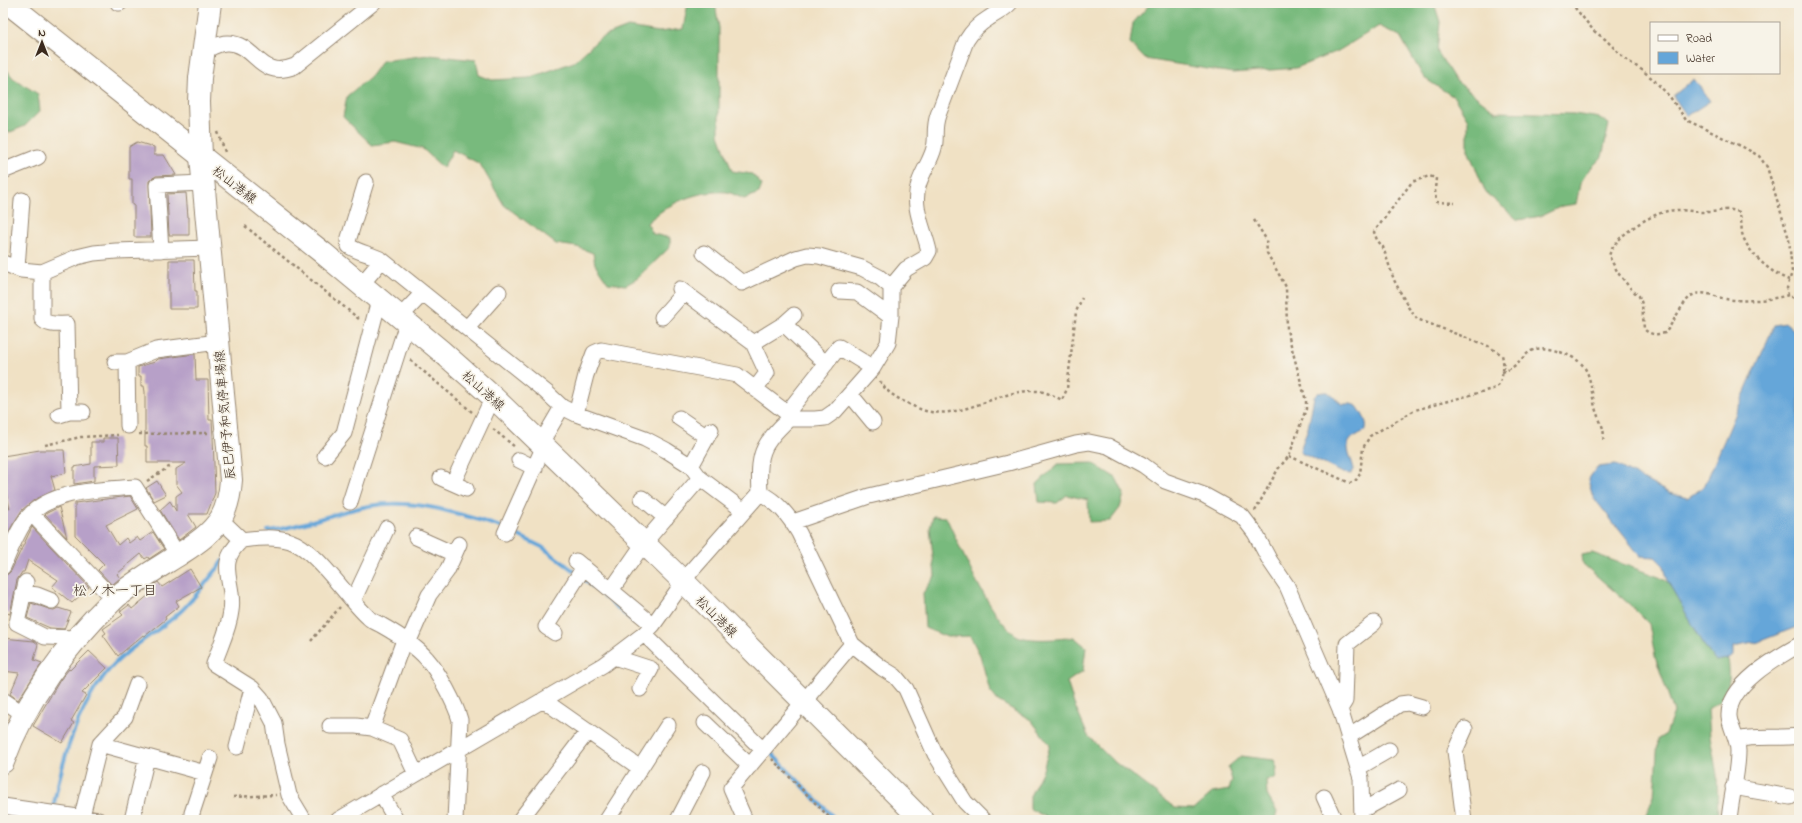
<svg xmlns="http://www.w3.org/2000/svg" width="1802" height="823" font-family="'Indie Flower','Klee One',sans-serif">
  <style>
    .forest { fill: #78ba7d; stroke: #5a724e }
    .water { fill: #65a6d9; stroke: #50687c }
    .lines { fill: none; stroke-linecap: round; stroke-linejoin: round }
    .stream { stroke: #65a6d9; stroke-width: 4 }
    .building { fill: #b7a0c8 }
    .minor-casing { stroke: #968671; stroke-width: 17 }
    .secondary-casing { stroke: #968671; stroke-width: 24 }
    .primary-casing { stroke: #968671; stroke-width: 24 }
    .path { stroke: #968671; stroke-width: 2.5; stroke-dasharray: 3 3; stroke-linecap: butt }
    .minor { stroke: #fff; stroke-width: 15 }
    .secondary { stroke: #fff; stroke-width: 22 }
    .primary { stroke: #fff; stroke-width: 22 }
    .labels { text-anchor: middle; stroke-width: 3.5; stroke-linejoin: round; paint-order: stroke }
    .street-label { font-size: 13px; fill: #3b2a1e; stroke: #f7f3e8 }
    .neighbourhood-label { font-size: 14px; fill: #3b2a1e; stroke: #f7f3e8 }
  </style>
  <rect width="100%" height="100%" fill="#f7f3e8"/>
  <filter id="ink" filterUnits="userSpaceOnUse"><feTurbulence type="fractalNoise" baseFrequency=".025" numOctaves="2"/><feDisplacementMap in="SourceGraphic" scale="8" xChannelSelector="R" yChannelSelector="G"/><feConvolveMatrix kernelMatrix="1 2 1 2 8 2 1 2 1" color-interpolation-filters="sRGB"/></filter>
  <filter id="wash" filterUnits="userSpaceOnUse"><feTurbulence type="fractalNoise" baseFrequency=".012" numOctaves="4" result="noise"/><feDisplacementMap in="SourceGraphic" scale="16" xChannelSelector="R" yChannelSelector="G"/><feGaussianBlur stdDeviation="0.9" result="paint"/><feColorMatrix in="noise" values="0 0 0 0 0 0 0 0 0 0 0 0 0 0 0 0 0 1.4 0 .05"/><feComposite in="paint" operator="in"/></filter>
  <g filter="url(#wash)">
    <rect width="100%" height="100%" fill="#f0e1c4"/>
    <path class="forest" d="M688,3h27l4,25v106l13,37 20,3 10,11 -3,8 -15,6c-5,-2 -12,-6 -17,-7 -30,-2 -59,11 -80,31l6,11 17,4v9l-32,31 -12,7 -18,-2 -13,-19 -2,-11 -16,-6 -21,-3 -52,-39 -24,-41 -27,-14 -10,18 -20,-19 -28,-7 -23,3 -29,-28 4,-21 23,-19 12,-16 47,-6 47,5 3,15 13,5 37,-2 45,-16 26,-24 28,-11 31,5 24,-3z
      M1151,3h283l6,19 -3,29 18,29 41,32 78,2 26,4 9,6 -7,33 -15,15 -7,12 -4,20 -14,2 -21,10 -23,4 -32,-27 -18,-43v-30l-14,-23 -30,-19 -24,-42 -21,-10 -41,25 -42,17 -63,5 -88,-14 -15,-16 3,-20z
      M3,65l10,13 25,16 2,17 -15,15 -22,9z
      M1092,463l24,15 8,16 -4,14 -10,13 -21,1 -1,-22 -21,-5 -10,8 -18,-1 -2,-18 21,-20z
      M933,516l13,1c14,30 43,100 70,118 11,7 46,4 58,2l12,10 -3,24 -16,11 7,22 14,32 24,24 63,48 19,1 18,-16 17,-3 3,-10 -4,-13 13,-11 33,4 3,8 -2,11 -9,1 1,15 10,17 -2,8h-223l-22,-11v-13l13,-26 7,-25 -19,-25 -33,-19 -8,-10 -10,-36 -10,-19 -23,1 -22,-9 -2,-35 12,-17 -5,-48z
      M1592,553l67,24 9,5 38,66 9,13 13,-2c2,13 3,30 -7,41 -3,3 -9,6 -13,9l2,27 7,39 1,45h-76h2l10,-24 4,-57 8,-5 8,-22 -19,-56 -6,-32 -20,-20 -46,-40 -1,-9z"/>
    <path class="water" d="M1694,79l16,22 -23,15 -14,-20z
      M1786,323l7,6 6,18v279l-41,16 -25,5v8l-5,4 -13,2 -9,-13 -38,-66 -4,-16 -9,-9 -15,-1 -47,-59 -5,-17 9,-13 19,-2 53,28 18,5 17,-11 70,-162z
      M1324,392h4l14,12h9l6,2c24,34 -5,22 -9,39 -1,7 5,17 6,25l-3,4 -8,-1 -42,-20 -1,-3 8,-22 6,-31 4,-4z"/>
    <g class="lines">
      <path class="stream" d="M268,531c34,-4 67,-19 101,-25 46,-8 89,7 132,21
        M511,532l31,15 32,24
        M583,578l51,44
        M768,750l68,70
        M53,808c9,-46 22,-94 51,-132 20,-27 52,-42 76,-64 14,-13 26,-30 38,-44l4,-7"/>
    </g>
    <g id="blocks">
      <path class="building" d="M137,142l17,5v8h10l12,20 -20,1 -7,5 2,56h-17v-32h-2v-26h-3v-32z
        M186,193l2,24h1v18h-20l-2,-41z
        M169,260h25l1,31h2v18h-28z
        M195,354l1,26h12l1,40h3l1,16 2,57 -8,21h-19l8,13 -17,13 -19,-30 10,-9 6,10v-15l6,-4 -6,-8v-15l10,-6h-39v-17h-2v-54l-1,-6h-3v-10h-3v-9l17,-5 3,-3z
        M103,438h15l1,27 -25,1v15l-20,3v-17l17,-3v-22h12z
        M40,450h24l2,23 -15,3 4,14 -21,10 -12,10 -9,14 -10,19v-37l7,2 -7,-27v-25z
        M157,481l9,14 -12,6 -8,-13z
        M130,496l8,13 -32,16 12,20 8,-7 3,5 8,-6 3,4 13,-9 11,17 -15,10 -1,-2 -3,2 -4,-5 -24,20 3,4 -8,7 -14,-15 6,-6 -29,-29v-32z
        M59,507l8,31 -22,-24z
        M32,527l57,60 -17,16 -20,-16 6,-7 -30,-20 -4,12h-2l-5,8 -7,34 -7,-2v-36l5,-2 3,-3z
        M190,569l11,18 -25,14 3,5 -14,11 1,2 -21,17 -2,-1 -25,21 -15,-21 3,-2 -3,-4 20,-14 -3,-3 9,-7 3,4 18,-15 -3,-4 6,-5 5,-3 4,5z
        M31,603l18,6 5,1 4,-2 13,4 -7,17 -14,-1 -23,-10z
        M3,638l31,3 4,3 -4,16 8,3 -24,37 -8,-6 9,-21 -16,-2z
        M89,651l18,17 -25,25 4,2 -15,26 3,2 -12,20 -29,-17 27,-46 9,-11 1,1z"/>
    </g>
  </g>
  <g filter="url(#ink)">
    <use href="#blocks" fill-opacity="0" stroke="#968671" stroke-width="1"/>
    <g class="lines">
      <g class="minor-casing">
        <path id="minor" d="M118,3h2
          M203,51c8,-3 16,-8 24,-8 30,0 31,38 68,23l78,-63
          M3,171l35,-14
          M366,182l-18,59 1,5c10,7 22,8 33,14l164,132 16,15 14,7 69,25 21,11 25,16 9,12 44,33
          M161,250l-4,-65 46,-2
          M704,253l38,30 54,-25 11,-3 12,1 43,12 17,9 12,10
          M3,263l18,7 21,2 35,-15 17,-4 22,-2 93,-3
          M17,268l5,-68
          M42,272v47c6,7 16,5 25,5l2,88
          M361,285l21,-25
          M680,289l73,54 14,30 -12,16
          M839,291l18,1 34,25
          M400,317l23,-24
          M662,317l22,-25
          M784,324l42,40
          M467,328l32,-36
          M753,343l31,-19 10,-9
          M115,362h12l29,-12 62,-8
          M127,362l1,64
          M850,394l23,28
          M787,413l52,-66 34,21
          M576,414l10,-39 8,-22 7,-3 136,25 50,38 2,6
          M59,415l10,-3h14
          M679,418l28,19
          M541,443l21,-36
          M325,456l19,-23 35,-133
          M519,460l16,8
          M691,466l20,-36
          M441,478l25,11
          M453,483l40,-86
          M760,493c18,9 29,23 39,40l53,111 30,24 13,8 11,13 29,65 30,48 18,18
          M642,498l24,20
          M350,502l57,-179
          M32,514l82,86
          M220,519l22,21c15,-2 33,-4 48,1 27,9 56,56 78,76 3,4 8,5 13,8 16,9 34,20 46,34 11,12 29,46 33,61l-5,100
          M793,522l76,-26 139,-33 68,-19 13,-2 19,4 35,19 22,16 39,14 38,21 13,17 15,28 17,25 53,123 21,69 1,42
          M505,533l39,-87
          M416,537l38,17
          M242,540c-28,24 -6,43 -11,71 -2,18 -11,35 -17,53l38,24 9,10 13,25 3,21 12,51 15,25
          M576,561l77,64
          M3,567c7,-17 14,-36 25,-50 24,-28 74,-27 107,-30l43,68
          M26,582l-9,41 28,14 33,1
          M612,589l32,-46 56,-65
          M23,593l14,2 15,6
          M353,601l34,-73
          M555,633l-9,-6 38,-60
          M644,634l119,116
          M408,643l21,-48 18,-24 12,-27
          M614,657l37,12 -11,20
          M3,700l22,15
          M543,700l97,68
          M1340,709l5,-8 2,-57 27,-21
          M705,723l45,43
          M330,726h26l16,2 28,12 16,34
          M372,728l32,-88
          M1348,737l52,-33 8,-1 14,4
          M1737,740c16,-5 43,-1 62,-4
          M100,744l105,29
          M237,747l15,-59
          M1358,768l31,-18
          M1733,787l57,10
          M381,794l15,26
          M1324,797l10,22
          M3,806l95,14
          M1362,809l8,-3 29,-16
          M81,820l19,-76 25,-27 12,-33
          M132,820l15,-63
          M192,820v-7l18,-55
          M338,820l265,-155 41,-31 9,-9 39,-55 68,-77c-2,-37 0,-48 29,-74h26l10,-1 10,-7 38,-43 15,-25 3,-27v-29l15,-18 19,-11 4,-7c-5,-23 -18,-44 -10,-68 4,-12 12,-23 15,-35 3,-11 -1,-19 4,-33l28,-74c6,-10 13,-17 23,-23 7,-5 15,-8 21,-15
          M520,820l68,-89
          M607,820l61,-95
          M678,820l25,-48
          M745,820l-14,-32 121,-144
          M1464,820l-9,-69 10,-22
          M1729,820c2,-23 9,-46 9,-69 0,-13 -8,-23 -9,-35 -1,-31 47,-58 70,-71"/>
      </g>
      <g class="secondary-casing">
        <path id="secondary" d="M3,762c22,-61 63,-117 110,-162 20,-18 45,-32 67,-46 15,-10 31,-20 41,-36 7,-12 9,-24 10,-38l-30,-323 -2,-55 1,-24 10,-75"/>
      </g>
      <g class="primary-casing">
        <path id="primary" d="M8,3l315,250 118,98 52,46 191,185 238,238"/>
      </g>
      <path class="path" d="M1571,3l23,28 11,8 20,20 17,11 12,10 16,17 16,23 57,27 16,9 8,11 22,72 3,33 -5,16 1,7 6,3h5
        M218,132l7,20
        M1254,220l12,19 1,14 19,34 1,43 19,71v8l-17,47 -11,13 -23,42
        M245,226l114,93
        M1788,295c-15,5 -46,7 -62,4 -11,-2 -22,-9 -33,-4 -10,5 -20,29 -28,38 -8,2 -15,2 -21,-4l-2,-25 -3,-8 -8,-7 -13,-16 -9,-17c5,-20 40,-41 59,-45 14,-3 27,2 41,1 11,0 18,-5 30,0 3,8 2,13 3,21 5,20 29,40 47,47
        M410,360l62,52
        M1502,372c18,-5 20,-19 34,-23 8,-2 17,1 24,3 33,11 28,26 35,55 3,14 11,19 8,34
        M880,381c5,10 15,16 25,21 8,4 17,9 26,10 36,5 69,-23 105,-21 9,0 18,5 26,9l5,-11 9,-77 6,-14
        M493,429l22,18
        M139,434l71,-1
        M45,445l36,-8 37,-2
        M1289,456l61,27 6,-3 4,-6 3,-26 7,-12 45,-26 81,-22c7,-8 9,-22 6,-33l-14,-9 -71,-27 -9,-12 -14,-27 -11,-33 -6,-7 -3,-8 38,-50 17,-6 7,2 -1,12 1,12 19,1
        M147,481l25,-16
        M311,641l29,-34
        M772,759l60,61
        M233,797l43,-2"/>
      <use href="#minor" class="minor"/>
      <use href="#secondary" class="secondary"/>
      <use href="#primary" class="primary"/>
    </g>
  </g>
  <g class="labels">
    <g class="street-label">
      <text transform="translate(235 184) rotate(38)" y="5">松山港線</text>
      <text transform="translate(484 390) rotate(42)" y="5">松山港線</text>
      <text transform="translate(224 415) rotate(-95)" y="5">辰巳伊予和気停車場線</text>
      <text transform="translate(717 616) rotate(45)" y="5">松山港線</text>
    </g>
    <g class="neighbourhood-label">
      <text x="115" y="595">松ノ木一丁目</text>
    </g>
  </g>
  <rect width="1802" height="823" fill="none" stroke="#f7f3e8" stroke-width="16"/>
  <rect x="1650" y="22" width="130" height="52" fill="#f7f3e8" stroke="#aca397"/>
  <rect x="1658" y="35" width="20" height="6" fill="#ffffff" stroke="#aca397"/>
  <text x="1686" y="42" font-size="12" fill="#3b2a1e">Road</text>
  <rect x="1658" y="52" width="20" height="12" fill="#65a6d9" stroke="#aca397"/>
  <text x="1686" y="62" font-size="12" fill="#3b2a1e">Water</text>
  <g transform="translate(42 42)" stroke="#f7f3e8" stroke-width="3" paint-order="stroke">
  <path d="M0-3L7 15L0 10L-7 15Z" fill="#3b2a1e"/>
  <text y="-6" font-size="11" font-weight="bold" text-anchor="middle" fill="#3b2a1e">N</text>
  </g>
</svg>
